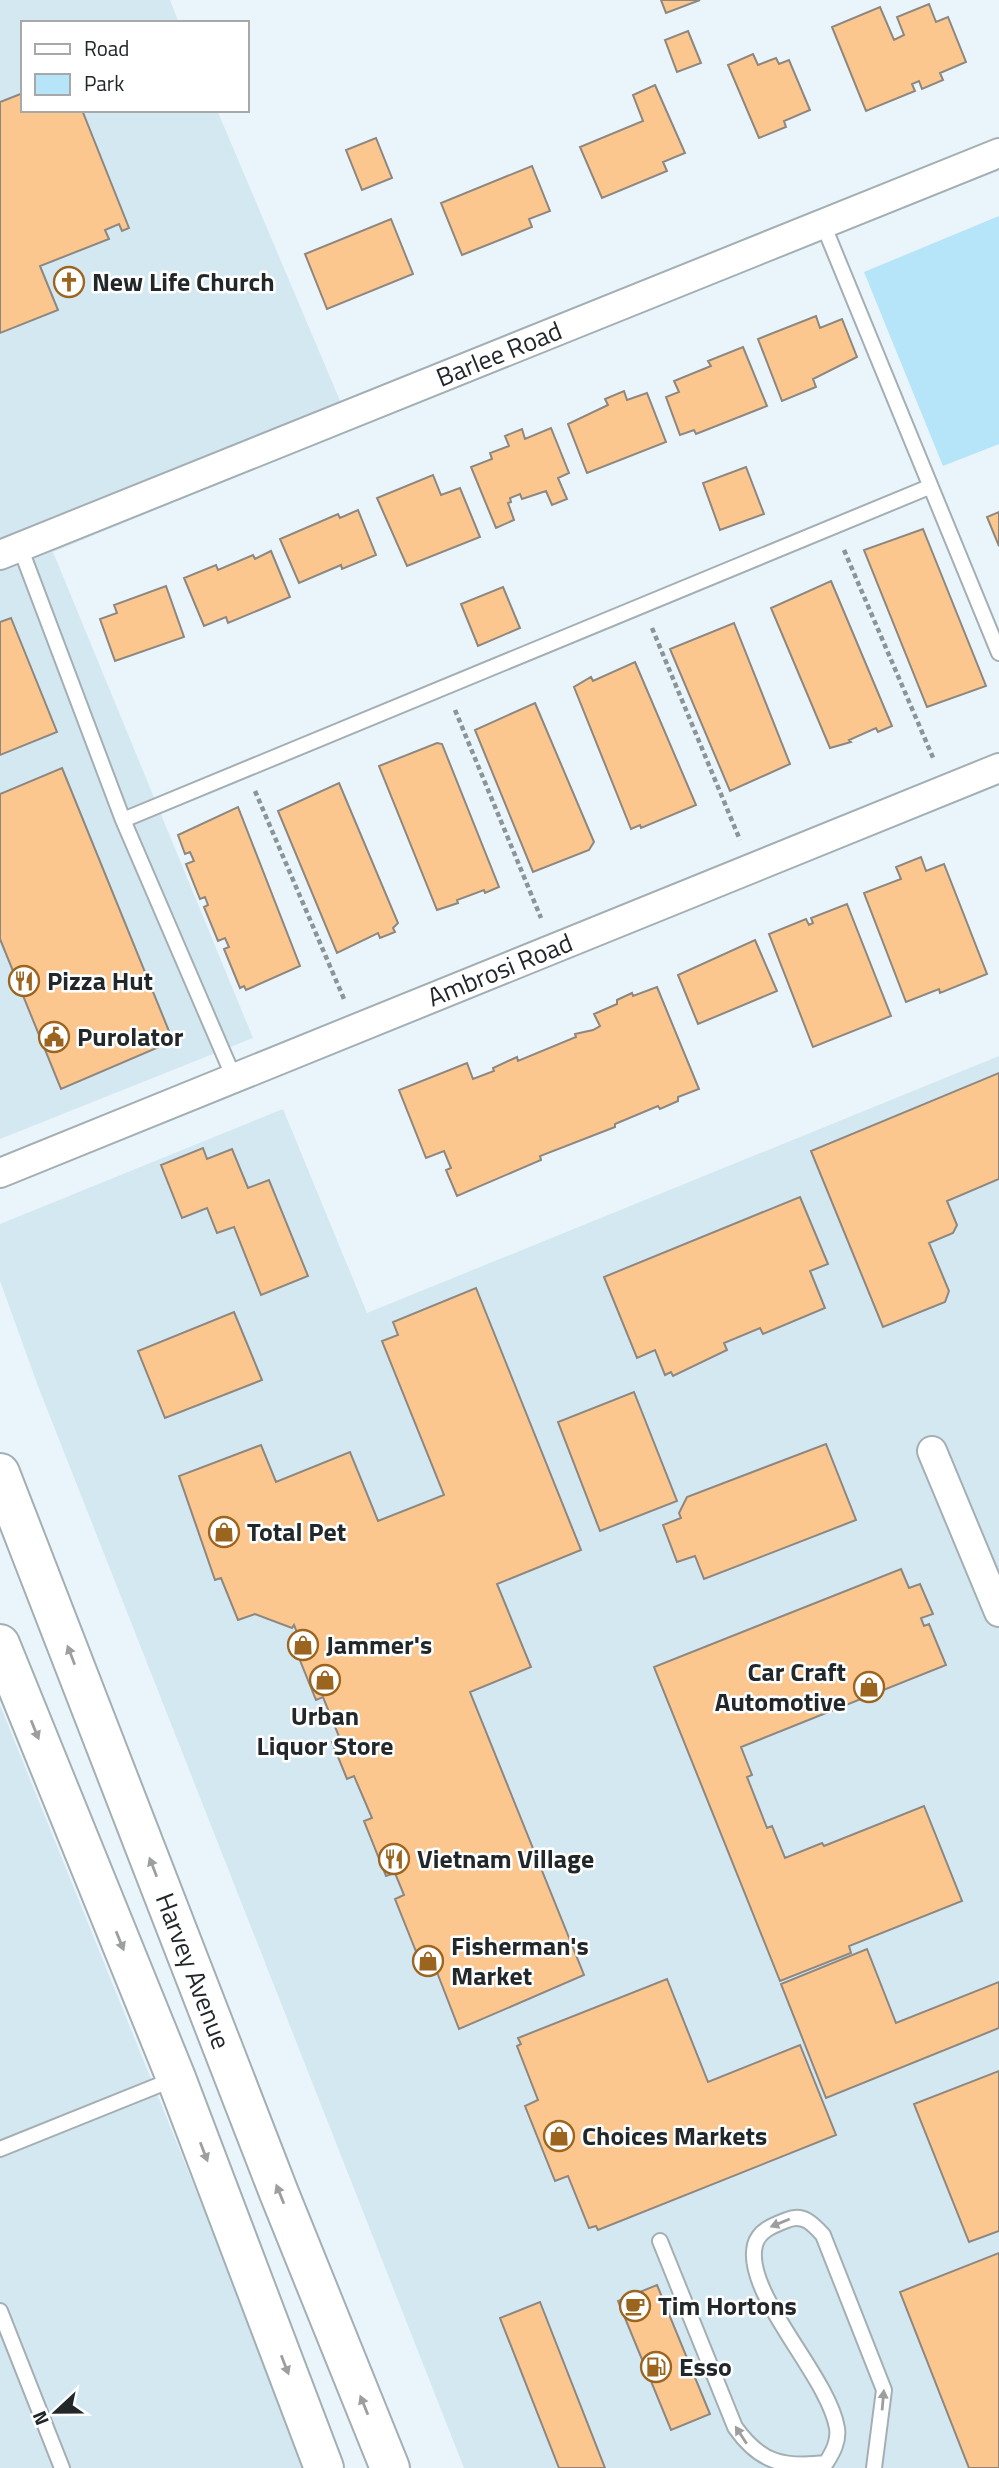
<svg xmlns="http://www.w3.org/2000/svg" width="999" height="2468" font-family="'Titillium Web',sans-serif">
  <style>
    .built { fill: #d4e8f1 }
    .green { fill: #b6e4f8 }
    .building { fill: #fcc78f; stroke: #8e8780; stroke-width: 2 }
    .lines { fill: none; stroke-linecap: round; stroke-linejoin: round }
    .service-casing { stroke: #a4afb3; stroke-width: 18 }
    .minor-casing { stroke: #a4afb3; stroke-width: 32 }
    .trunk-casing { stroke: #a4afb3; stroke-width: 42 }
    .path { stroke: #8b9498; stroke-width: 4.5; stroke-dasharray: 5 3.5; stroke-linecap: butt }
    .service { stroke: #fff; stroke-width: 14 }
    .minor { stroke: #fff; stroke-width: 28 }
    .trunk { stroke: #fff; stroke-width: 38 }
    .oneway { fill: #9c9e9f }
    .labels { text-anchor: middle; stroke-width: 5; stroke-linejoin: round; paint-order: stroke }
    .poi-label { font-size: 26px; font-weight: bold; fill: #222729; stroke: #fff; text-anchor: start }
    .street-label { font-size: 26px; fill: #222729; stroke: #fff }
  </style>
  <rect width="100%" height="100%" fill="#e9f5fa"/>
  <path class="built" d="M0,0h170l9,23h-156v87h194l135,319 -299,123 200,486 -253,101z
    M999,1056v1412h-535l-426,-1082 -38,-105v-57l283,-115 84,204z
    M0,1705l308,763h-308z"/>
  <path class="green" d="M999,216v228l-56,22 -79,-194z"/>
  <path class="building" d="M661,0h39l-34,13z
    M929,4l7,18 12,-5 18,45 -26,11 3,7 -21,9 -3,-8 -7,3 3,7 -49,20 -34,-84 48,-20 14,33 10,-5 -7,-18z
    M688,31l13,32 -24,9 -12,-32z
    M753,54l5,11 18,-7 3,6 10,-4 21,50 -26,11 2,6 -27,11 -31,-73z
    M655,85l30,68 -22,9 4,9 -65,27 -22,-51 63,-26 -10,-26z
    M23,93v17h59l47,118 -7,3 -3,-7 -14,6 4,9 -69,27 18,44 -58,23v-231z
    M376,138l16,40 -30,12 -16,-40z
    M532,166l18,45 -21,8 3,8 -70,28 -21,-52z
    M391,219l22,55 -86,35 -22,-55z
    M816,316l4,12 22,-9 15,38 -44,22 3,8 -34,14 -24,-62z
    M743,347l24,59 -71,28 -2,-4 -14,5 -14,-38 13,-5 -5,-11 37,-15 -3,-5z
    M624,391l3,9 20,-7 19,49 -79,31 -19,-49 40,-19 -3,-6z
    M551,428l18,45 -11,5 9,21 -15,6 -6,-14 -24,8 -2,-5 -10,4 1,4 -3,1 6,17 -18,8 -25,-61 21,-8 -2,-6 19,-7 -4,-10 17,-7 3,10z
    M746,467l18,47 -44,16 -17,-47z
    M433,475l8,20 19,-7 20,49 -73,29 -30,-68z
    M358,510l18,45 -34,14 -1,-4 -42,18 -19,-44 58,-25 2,4z
    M999,512v34l-12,-29z
    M923,529l63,157 -59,21 -63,-157z
    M271,551l19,46 -62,26 -2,-6 -22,9 -20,-48 32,-13 2,5 35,-15 2,4z
    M831,581l61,145 -14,6 -2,-4 -27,12 2,2 -21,6 -59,-140z
    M166,586l18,51 -69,24 -15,-42 17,-6 -3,-8z
    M503,587l17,41 -42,18 -17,-42z
    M11,618l46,114 -57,23v-133z
    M734,623l56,141 -60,27 -60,-142z
    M635,662l61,143 -55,23 -1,-3 -9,4 -57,-142 17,-10 2,4z
    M535,703l59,139 -5,8 -56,22 -58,-142z
    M437,743l5,1 57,143 -14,6 -1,-3 -27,10 1,3 -21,7 -58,-144z
    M62,768l111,273 -112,48 -61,-150v-145z
    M339,783l59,140 -5,5 2,4 -15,6 -2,-5 -41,20 -59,-142z
    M238,807l62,159 -54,24 -2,-4 -4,2 -16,-39 5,-2 -4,-9 -7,3 -14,-34 4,-2 -3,-8 -5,2 -14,-35 8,-3 -4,-9 -5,2 -7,-19z
    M921,857l5,14 18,-7 43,110 -47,19 -1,-4 -33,13 -42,-109 37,-14 -5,-12z
    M847,904l44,112 -78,31 -44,-113 37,-15 3,6 4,-2 -2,-5z
    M755,940l22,51 -79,33 -20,-49z
    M657,987l42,102 -21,8v4l-18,8 -2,-3 -43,18v3l-75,29 1,4 -84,36 -11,-26 5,-2 -7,-17 -18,7 -27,-68 68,-27 6,16 21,-8 -1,-3 24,-11 1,4 58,-24 -1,-3 18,-4 7,-4 -6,-12 23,-10v-4l15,-7 1,3z
    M999,1073v106l-52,22 10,24 -4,8 -24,10 20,48 -4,11 -62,25 -72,-176z
    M203,1148l4,11 25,-10 16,39 21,-8 39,96 -47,19 -27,-68 -17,6 -10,-25 -25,10 -21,-53z
    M800,1197l28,67 -18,7 15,37 -62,26 -3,-6 -36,15 3,7 -54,26 -2,-4 -6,3 -10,-25 -18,8 -33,-81z
    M476,1288l105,262 -84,34 34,83 -61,25 114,283 -125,54 -31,-80 -11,5 -22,-55 9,-4 -9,-22 -9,3 -22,-55 8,-3 -18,-42 -7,3 -15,-37 8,-3 -17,-42 -7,3 -23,-57 7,-3 -6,-15 -2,3 -37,-14 -17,6 -17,-42 -6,2 -36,-104 82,-31 15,37 74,-30 28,69 66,-26 -62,-154 16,-6 -5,-13z
    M234,1312l28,68 -97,38 -27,-67z
    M634,1392l43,109 -77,30 -42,-109z
    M826,1444l30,76 -152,59 -9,-23 -18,6 -14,-37 18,-7 -2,-5 8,-16z
    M901,1569l8,19 11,-4 13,30 -12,4 3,8 5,-2 17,41 -205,82 11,28 -5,2 20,51 5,-2 13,32 37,-15 2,3 100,-40 38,95 -113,45 2,7 -71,28 -126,-314z
    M867,1949l29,74 103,-41v46l-173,70 -45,-114z
    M667,1979l41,103 92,-37 36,90 -238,95 -2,-4 -7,2 -21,-52 -13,5 -30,-75 13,-6 -21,-54 4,-2 -3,-6z
    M999,2071v160l-30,11 -55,-138z
    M999,2253v215h-30l-69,-176z
    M657,2285l53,129 -39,16 -53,-129z
    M540,2302l65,166h-46l-59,-150z"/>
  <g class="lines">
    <g class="service-casing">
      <path id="service" d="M823,224l176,429
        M20,547l103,273 111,258
        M123,820l806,-333
        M0,2149l174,-70
        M660,2241l75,186c25,36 49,41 91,36 7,-11 13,-22 11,-35 -9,-53 -94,-135 -82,-183 4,-15 19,-20 32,-25 16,-7 26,4 36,15l61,155 -10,78
        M0,2311l62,157"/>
    </g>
    <g class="minor-casing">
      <path id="minor" d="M0,555l999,-402
        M0,1173l999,-405
        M932,1451l67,161"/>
    </g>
    <g class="trunk-casing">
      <path id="trunk" d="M0,1473l279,720 111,275
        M0,1644l176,434 148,390"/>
    </g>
    <path class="path" d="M844,550l90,210
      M652,628l88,212
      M455,710l86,208
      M255,791l89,208"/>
    <use href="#service" class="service"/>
    <use href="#minor" class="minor"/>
    <use href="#trunk" class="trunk"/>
  </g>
  <defs><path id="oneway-solid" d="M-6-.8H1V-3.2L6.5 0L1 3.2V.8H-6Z" transform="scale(1.75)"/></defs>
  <g class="oneway">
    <use href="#oneway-solid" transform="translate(71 1655) rotate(-111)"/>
    <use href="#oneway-solid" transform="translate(35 1730) rotate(68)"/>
    <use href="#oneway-solid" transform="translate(153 1867) rotate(-111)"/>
    <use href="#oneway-solid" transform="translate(120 1941) rotate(68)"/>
    <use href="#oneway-solid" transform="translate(204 2152) rotate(69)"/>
    <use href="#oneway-solid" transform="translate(280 2194) rotate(-112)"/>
    <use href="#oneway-solid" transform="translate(780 2223) rotate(158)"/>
    <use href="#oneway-solid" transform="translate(285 2365) rotate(69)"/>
    <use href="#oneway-solid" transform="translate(883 2400) rotate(-85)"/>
    <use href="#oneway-solid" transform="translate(364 2405) rotate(-112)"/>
    <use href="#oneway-solid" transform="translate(741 2435) rotate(-123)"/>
  </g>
  <defs>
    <g id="church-ring" transform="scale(1.575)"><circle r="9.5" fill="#fff" stroke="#9c651f" stroke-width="1.5"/><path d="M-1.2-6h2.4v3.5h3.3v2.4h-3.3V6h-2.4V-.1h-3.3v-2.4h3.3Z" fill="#9c651f"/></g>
    <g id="restaurant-ring" transform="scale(1.575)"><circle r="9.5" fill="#fff" stroke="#9c651f" stroke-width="1.5"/><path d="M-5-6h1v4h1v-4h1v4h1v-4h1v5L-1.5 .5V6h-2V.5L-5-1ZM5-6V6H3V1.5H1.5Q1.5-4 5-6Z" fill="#9c651f"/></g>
    <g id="civic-ring" transform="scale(1.575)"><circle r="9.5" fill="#fff" stroke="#9c651f" stroke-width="1.5"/><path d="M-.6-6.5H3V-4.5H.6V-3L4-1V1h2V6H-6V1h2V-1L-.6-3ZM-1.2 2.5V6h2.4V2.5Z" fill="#9c651f"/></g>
    <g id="shop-ring" transform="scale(1.575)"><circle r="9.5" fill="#fff" stroke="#9c651f" stroke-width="1.5"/><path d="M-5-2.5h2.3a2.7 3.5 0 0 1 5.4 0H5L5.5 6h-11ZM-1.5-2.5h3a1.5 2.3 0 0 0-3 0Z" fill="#9c651f"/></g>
    <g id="cafe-ring" transform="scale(1.575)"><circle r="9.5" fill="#fff" stroke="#9c651f" stroke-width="1.5"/><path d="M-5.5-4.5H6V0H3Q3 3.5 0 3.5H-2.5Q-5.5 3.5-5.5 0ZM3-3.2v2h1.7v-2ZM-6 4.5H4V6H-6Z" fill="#9c651f"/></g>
    <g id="fuel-ring" transform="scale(1.575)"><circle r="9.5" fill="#fff" stroke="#9c651f" stroke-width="1.5"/><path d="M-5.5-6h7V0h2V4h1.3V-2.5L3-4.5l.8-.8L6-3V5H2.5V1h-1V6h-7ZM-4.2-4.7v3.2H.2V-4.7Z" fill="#9c651f"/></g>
  </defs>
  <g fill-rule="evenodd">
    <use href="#church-ring" x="69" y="282"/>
    <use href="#restaurant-ring" x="24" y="981"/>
    <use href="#civic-ring" x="54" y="1037"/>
    <use href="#shop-ring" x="224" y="1532"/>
    <use href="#shop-ring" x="303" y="1645"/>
    <use href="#shop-ring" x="325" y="1680"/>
    <use href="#shop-ring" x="869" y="1687"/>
    <use href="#restaurant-ring" x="394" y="1859"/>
    <use href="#shop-ring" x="428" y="1961"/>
    <use href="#shop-ring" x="559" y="2136"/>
    <use href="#cafe-ring" x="635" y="2306"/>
    <use href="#fuel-ring" x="656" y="2367"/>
  </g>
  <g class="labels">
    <g class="poi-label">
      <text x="92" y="291">New Life Church</text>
      <text x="47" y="990">Pizza Hut</text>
      <text x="77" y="1046">Purolator</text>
      <text x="247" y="1541">Total Pet</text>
      <text x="326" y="1654">Jammer's</text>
      <text x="846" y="1681" text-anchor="end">Car Craft<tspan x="846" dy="30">Automotive</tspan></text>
      <text x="325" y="1725" text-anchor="middle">Urban<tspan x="325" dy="30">Liquor Store</tspan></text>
      <text x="417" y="1868">Vietnam Village</text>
      <text x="451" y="1955">Fisherman's<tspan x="451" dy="30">Market</tspan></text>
      <text x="582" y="2145">Choices Markets</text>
      <text x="658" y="2315">Tim Hortons</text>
      <text x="679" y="2376">Esso</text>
    </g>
    <g class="street-label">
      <text transform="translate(499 354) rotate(-22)" y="9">Barlee Road</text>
      <text transform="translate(500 970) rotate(-22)" y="9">Ambrosi Road</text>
      <text transform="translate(193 1971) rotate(69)" y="9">Harvey Avenue</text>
    </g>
  </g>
  <rect x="21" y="21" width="228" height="91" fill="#ffffff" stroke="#a7a9a9" stroke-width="2"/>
  <rect x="35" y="44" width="35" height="10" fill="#ffffff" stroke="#a7a9a9" stroke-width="2"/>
  <text x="84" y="56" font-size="21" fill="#222729">Road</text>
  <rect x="35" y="74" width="35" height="21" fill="#b6e4f8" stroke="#a7a9a9" stroke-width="2"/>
  <text x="84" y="91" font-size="21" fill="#222729">Park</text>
  <g transform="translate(56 2412) rotate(248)" stroke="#ffffff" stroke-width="5" paint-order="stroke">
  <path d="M0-5L12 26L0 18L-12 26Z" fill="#222729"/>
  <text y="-10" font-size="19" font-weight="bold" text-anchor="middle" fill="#222729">N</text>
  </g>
</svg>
